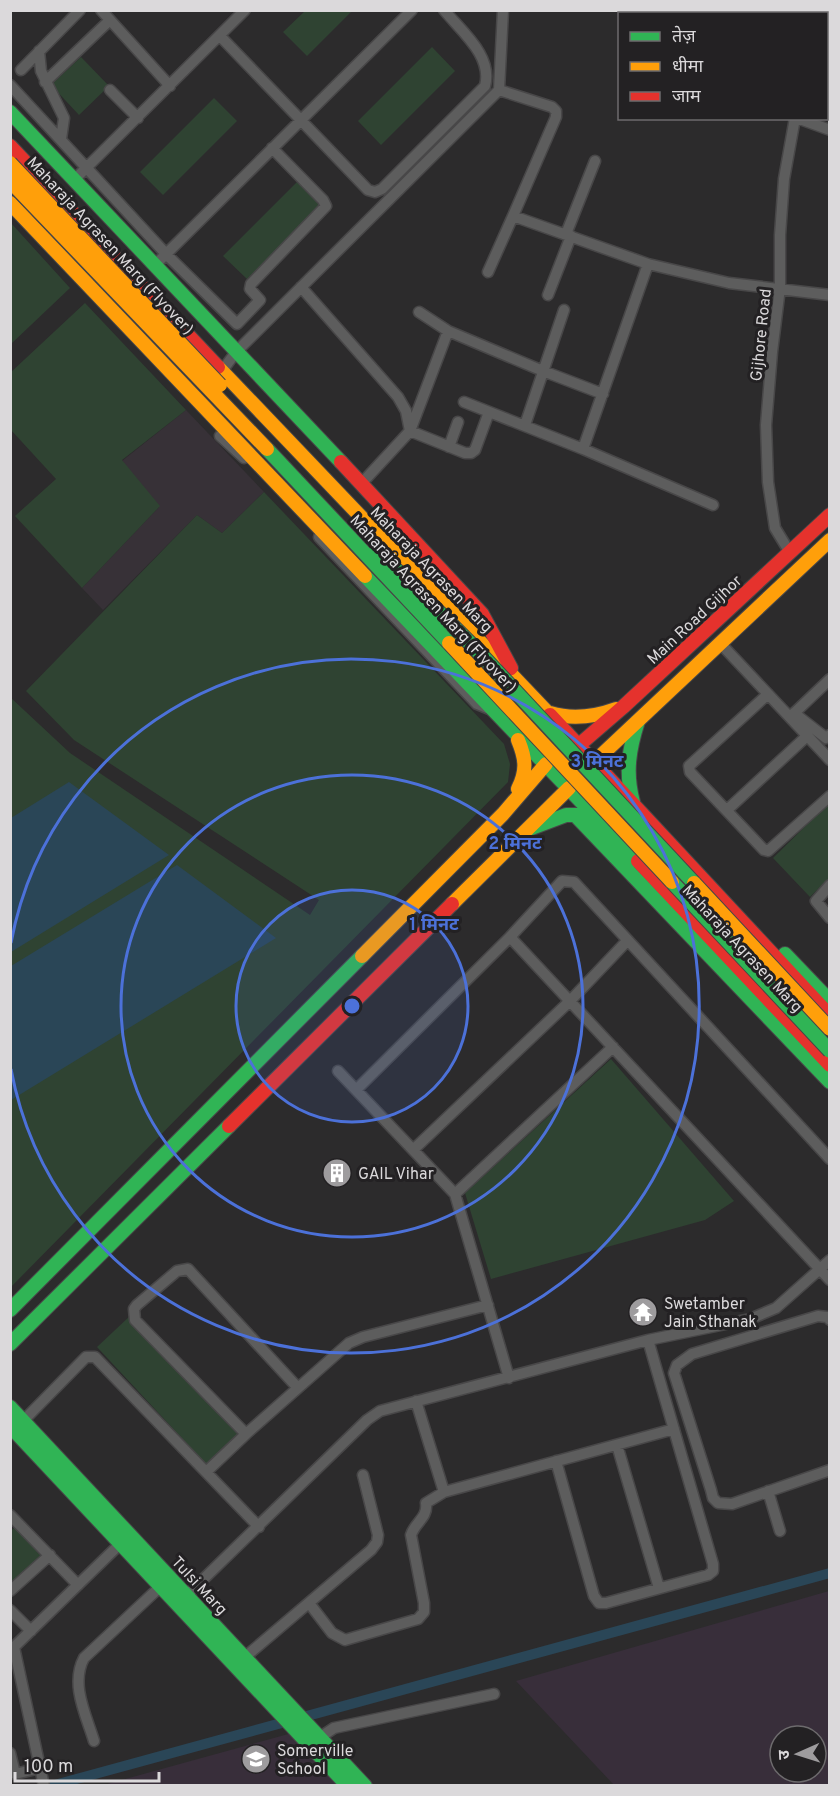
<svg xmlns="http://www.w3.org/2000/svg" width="840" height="1796" font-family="Overpass,'Noto Sans Devanagari',sans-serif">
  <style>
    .built { fill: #373137 }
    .education { fill: #382e3a; fill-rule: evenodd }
    .green { fill: #2f4332 }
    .water { fill: #2a4657 }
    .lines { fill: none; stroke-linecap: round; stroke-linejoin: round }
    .canal { stroke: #2a4657; stroke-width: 10 }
    .street-casing { stroke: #484748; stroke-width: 13 }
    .fast-casing { stroke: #484748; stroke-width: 16 }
    .slow-casing { stroke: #484748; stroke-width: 16 }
    .jam-casing { stroke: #484748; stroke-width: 16 }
    .street { stroke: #5d5d5d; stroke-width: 10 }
    .fast { stroke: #30b455; stroke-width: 14 }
    .slow { stroke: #ff9f0a; stroke-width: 14 }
    .jam { stroke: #e5322d; stroke-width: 14 }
    .fast-bridge-casing { stroke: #484748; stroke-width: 16; stroke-linecap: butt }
    .slow-bridge-casing { stroke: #484748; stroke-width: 16; stroke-linecap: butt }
    .fast-bridge { stroke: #30b455; stroke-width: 14 }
    .slow-bridge { stroke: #ff9f0a; stroke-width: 14 }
    .ring { fill: none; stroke: #4c71d9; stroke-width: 3 }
    .labels { text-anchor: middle; stroke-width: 6; stroke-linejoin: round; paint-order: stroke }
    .street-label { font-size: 16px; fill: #dbd9db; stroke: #232123 }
    .poi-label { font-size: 16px; fill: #dbd9db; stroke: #232123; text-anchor: start }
    .centre { fill: #4c71d9; stroke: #232123; stroke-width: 3 }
    .ring-label { font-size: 18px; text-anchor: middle; font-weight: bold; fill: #4c71d9; stroke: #232123; stroke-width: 6; stroke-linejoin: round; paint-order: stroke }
  </style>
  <rect width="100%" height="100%" fill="#2c2b2c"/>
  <path class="built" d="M186,410l78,82 -42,41 -25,-18 -94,95 -21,-22 77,-81 -37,-46z"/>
  <path class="education" d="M829,1591v194h-215l-98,-104zM780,1736h36v36h-36z
    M292,1733l49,53h-241z"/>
  <path class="green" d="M305,11v-1l47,1 -45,45 -24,-24z
    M432,47l23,24 -74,74 -23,-24z
    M81,57l28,29 -30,29 -28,-30z
    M214,98l23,23 -74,74 -23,-23z
    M297,182l24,24 -74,73 -24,-23z
    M11,223l59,65 -59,56z
    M85,303l101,107 -64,50 38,46 -78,82 -67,-72 41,-37 -45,-49 -1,-57z
    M264,492l240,252 6,20 -2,18 -497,505 -1,-590 60,56 240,162 9,-15 -245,-160 -48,-49 171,-176 25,18z
    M829,803v75l-19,19 -37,-39z
    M611,1059l123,142 -29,19 -214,59 -26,-86z
    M131,1315l110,117 -35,32 -109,-117z
    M15,1527l27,30 -31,29v-55z"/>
  <path class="water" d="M69,782l100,73 -158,97v-134z
    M177,865l99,73 -265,162v-134z"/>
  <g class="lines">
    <path class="canal" d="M51,1786l779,-213"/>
    <g class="street-casing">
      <path id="street" d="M101,10l69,76
        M769,10l11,4
        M816,14l1,-4
        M220,36l148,154 7,2 7,-3 103,-103c8,-30 -23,-54 -41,-76
        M39,51l2,20 23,47 -3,21
        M21,70l59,-60
        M45,82l65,-62
        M10,85l156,169 71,70 23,-24 -10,-11 1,-5 75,-78 -3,-6 -51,-52
        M110,90l28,28
        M499,90l53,17 4,4v6l-43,99 135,48
        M797,118l33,12
        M74,180l171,-170
        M566,234l29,-73
        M155,265l257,-255
        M488,272l25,-56
        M301,287l97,110 8,14 4,20 55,22h6l4,-3 14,-38
        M548,295l23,-59
        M419,312l29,19 95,40 60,23
        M222,371l14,-19 263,-262 4,-80
        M464,402l119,47 65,-185 81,19 101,12
        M525,425l39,-115
        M220,436l24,22
        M449,447l9,-25
        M583,449l130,56
        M361,484l49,-53 38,-100
        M319,537l158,167 17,7
        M789,551l-14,-23 -7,-46 -2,-57 6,-73 8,-64v-53l4,-56 11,-61
        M720,643l110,117
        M768,694l-79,72 1,6 74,78 4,1 62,-55
        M794,713l32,25 4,-3
        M790,717l40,-38
        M727,810l80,-74
        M830,885l-14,16 14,17
        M510,937l320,343
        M338,1071l117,123 54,184
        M357,1089l153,-152 52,-56 12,1 256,277
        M413,1150l157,-149 57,-60
        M455,1194l158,-147
        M830,1320l-3,-3 -9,-1 -126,38 -15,11 -3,8 37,117 2,8 5,5 14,1 98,-34
        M416,1401l28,91 230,-63
        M23,1421l63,-64h9l164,170
        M246,1434l-111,-114 -1,-11 3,-4 40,-34 11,-2 110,119
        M617,1445l42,143
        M556,1461l38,135 5,7h7l102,-28 5,-4v-7l-65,-224
        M206,1472l40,-38 103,-91 14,-6 125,-32
        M768,1491l12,40
        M10,1515l68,70
        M10,1591l40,-36
        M187,1595l180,-175 13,-9 268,-71 102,-21 26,-11 54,-48
        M309,1603l23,30 13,7 73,-21 6,-7v-9l-13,-68c4,-13 17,-17 15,-32l18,-11
        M10,1610l21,21
        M14,1647l30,139
        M10,1648l4,-1 107,-104
        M245,1657l126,-107 6,-8 1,-7 -15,-60
        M319,1738l15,-10 160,-34
        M94,1741c-8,-26 -24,-57 -10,-83l77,-72
        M10,1753l5,21 25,-6"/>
    </g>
    <g class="fast-casing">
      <path id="fast" d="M10,112l331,350
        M365,576l273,285
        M633,802c-8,-29 -4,-53 5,-81
        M575,815l255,267
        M529,829l37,-14h16
        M785,954l45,47
        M10,1310l352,-354
        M10,1344l219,-218
        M10,1407l355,379
        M10,1426l338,360"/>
    </g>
    <g class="slow-casing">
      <path id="slow" d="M10,203l355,373
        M218,367l332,348
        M550,713c23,7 44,4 66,-4
        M518,740c8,19 9,31 0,49
        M594,762l236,-222
        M452,904l117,-116
        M362,956l141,-142 43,-50"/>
    </g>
    <g class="jam-casing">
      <path id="jam" d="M10,146l208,221
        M341,462l141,152 29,54
        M550,715l280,301
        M579,745l44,-38 207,-192
        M638,861l192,204
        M229,1126l223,-222"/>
    </g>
    <use href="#street" class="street"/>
    <use href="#fast" class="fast"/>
    <use href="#slow" class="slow"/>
    <use href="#jam" class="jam"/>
    <g class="fast-bridge-casing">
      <path id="fast-bridge" d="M267,449l182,194
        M377,551l99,98 218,234
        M672,882l158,169"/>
    </g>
    <g class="slow-bridge-casing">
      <path id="slow-bridge" d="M10,163l210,222
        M10,181l257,268
        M449,643l223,239
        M694,883l136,146"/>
    </g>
    <use href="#fast-bridge" class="fast-bridge"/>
    <use href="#slow-bridge" class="slow-bridge"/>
  </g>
  <circle cx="352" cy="1006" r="116" fill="#4c71d9" fill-opacity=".12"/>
  <g class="ring">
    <circle cx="352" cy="1006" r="116"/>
    <circle cx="352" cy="1006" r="231"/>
    <path d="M11 943A347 347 0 1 1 11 1069"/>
  </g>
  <defs>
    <g id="building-disc" transform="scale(1.5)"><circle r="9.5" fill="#9e9c9e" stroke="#232123"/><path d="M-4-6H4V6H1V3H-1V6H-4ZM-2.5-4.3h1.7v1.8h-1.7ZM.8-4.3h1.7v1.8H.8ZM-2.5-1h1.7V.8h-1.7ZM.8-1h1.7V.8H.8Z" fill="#fff"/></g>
    <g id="temple-disc" transform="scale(1.5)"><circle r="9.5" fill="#9e9c9e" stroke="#232123"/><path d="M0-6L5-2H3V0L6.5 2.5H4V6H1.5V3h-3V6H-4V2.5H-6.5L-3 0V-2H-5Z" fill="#fff"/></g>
    <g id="school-disc" transform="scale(1.5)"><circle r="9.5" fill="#9e9c9e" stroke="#232123"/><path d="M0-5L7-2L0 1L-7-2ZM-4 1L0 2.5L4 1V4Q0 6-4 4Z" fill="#fff"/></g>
  </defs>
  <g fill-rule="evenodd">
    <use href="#building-disc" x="337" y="1173"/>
    <use href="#temple-disc" x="643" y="1312"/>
    <use href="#school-disc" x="256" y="1759"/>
  </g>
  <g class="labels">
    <g class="street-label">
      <text transform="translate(111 245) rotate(47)" y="6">Maharaja Agrasen Marg (Flyover)</text>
      <text transform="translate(760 335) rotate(-84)" y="6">Gijhore Road</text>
      <text transform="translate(432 569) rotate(46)" y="6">Maharaja Agrasen Marg</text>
      <text transform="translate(434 603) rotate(47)" y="6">Maharaja Agrasen Marg (Flyover)</text>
      <text transform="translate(694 619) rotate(-43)" y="6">Main Road Gijhor</text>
      <text transform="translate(743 948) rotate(47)" y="6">Maharaja Agrasen Marg</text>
      <text transform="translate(200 1585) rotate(47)" y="6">Tulsi Marg</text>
    </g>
    <g class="poi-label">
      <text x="358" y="1179">GAIL Vihar</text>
      <text x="664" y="1309">Swetamber<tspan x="664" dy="18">Jain Sthanak</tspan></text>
      <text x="277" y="1756">Somerville<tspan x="277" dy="18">School</tspan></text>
    </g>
  </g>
  <circle cx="352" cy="1006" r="9" class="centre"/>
  <g class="ring-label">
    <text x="597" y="767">3 मिनट</text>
    <text x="515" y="849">2 मिनट</text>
    <text x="434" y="930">1 मिनट</text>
  </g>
  <rect width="840" height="1796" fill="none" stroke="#dbd9db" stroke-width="24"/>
  <rect x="618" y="12" width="210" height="108" fill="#232123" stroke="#6d6b6d" stroke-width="1.5"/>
  <rect x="630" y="32" width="30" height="9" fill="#30b455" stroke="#6d6b6d" stroke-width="1.5"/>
  <text x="672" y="42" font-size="18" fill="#dbd9db">तेज़</text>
  <rect x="630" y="62" width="30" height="9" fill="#ff9f0a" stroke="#6d6b6d" stroke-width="1.5"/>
  <text x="672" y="72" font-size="18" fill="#dbd9db">धीमा</text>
  <rect x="630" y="92" width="30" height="9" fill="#e5322d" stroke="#6d6b6d" stroke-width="1.5"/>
  <text x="672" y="102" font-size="18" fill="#dbd9db">जाम</text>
  <g transform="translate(798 1754) rotate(267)"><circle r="28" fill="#232123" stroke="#6d6b6d" stroke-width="1.5"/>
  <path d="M0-4.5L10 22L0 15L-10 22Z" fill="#9e9c9e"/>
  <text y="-9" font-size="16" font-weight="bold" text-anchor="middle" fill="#dbd9db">उ</text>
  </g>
  <path d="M15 1772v9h144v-9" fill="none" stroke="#dbd9db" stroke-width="3"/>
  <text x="24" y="1772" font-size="18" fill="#dbd9db" stroke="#232123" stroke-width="4.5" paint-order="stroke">100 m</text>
</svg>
